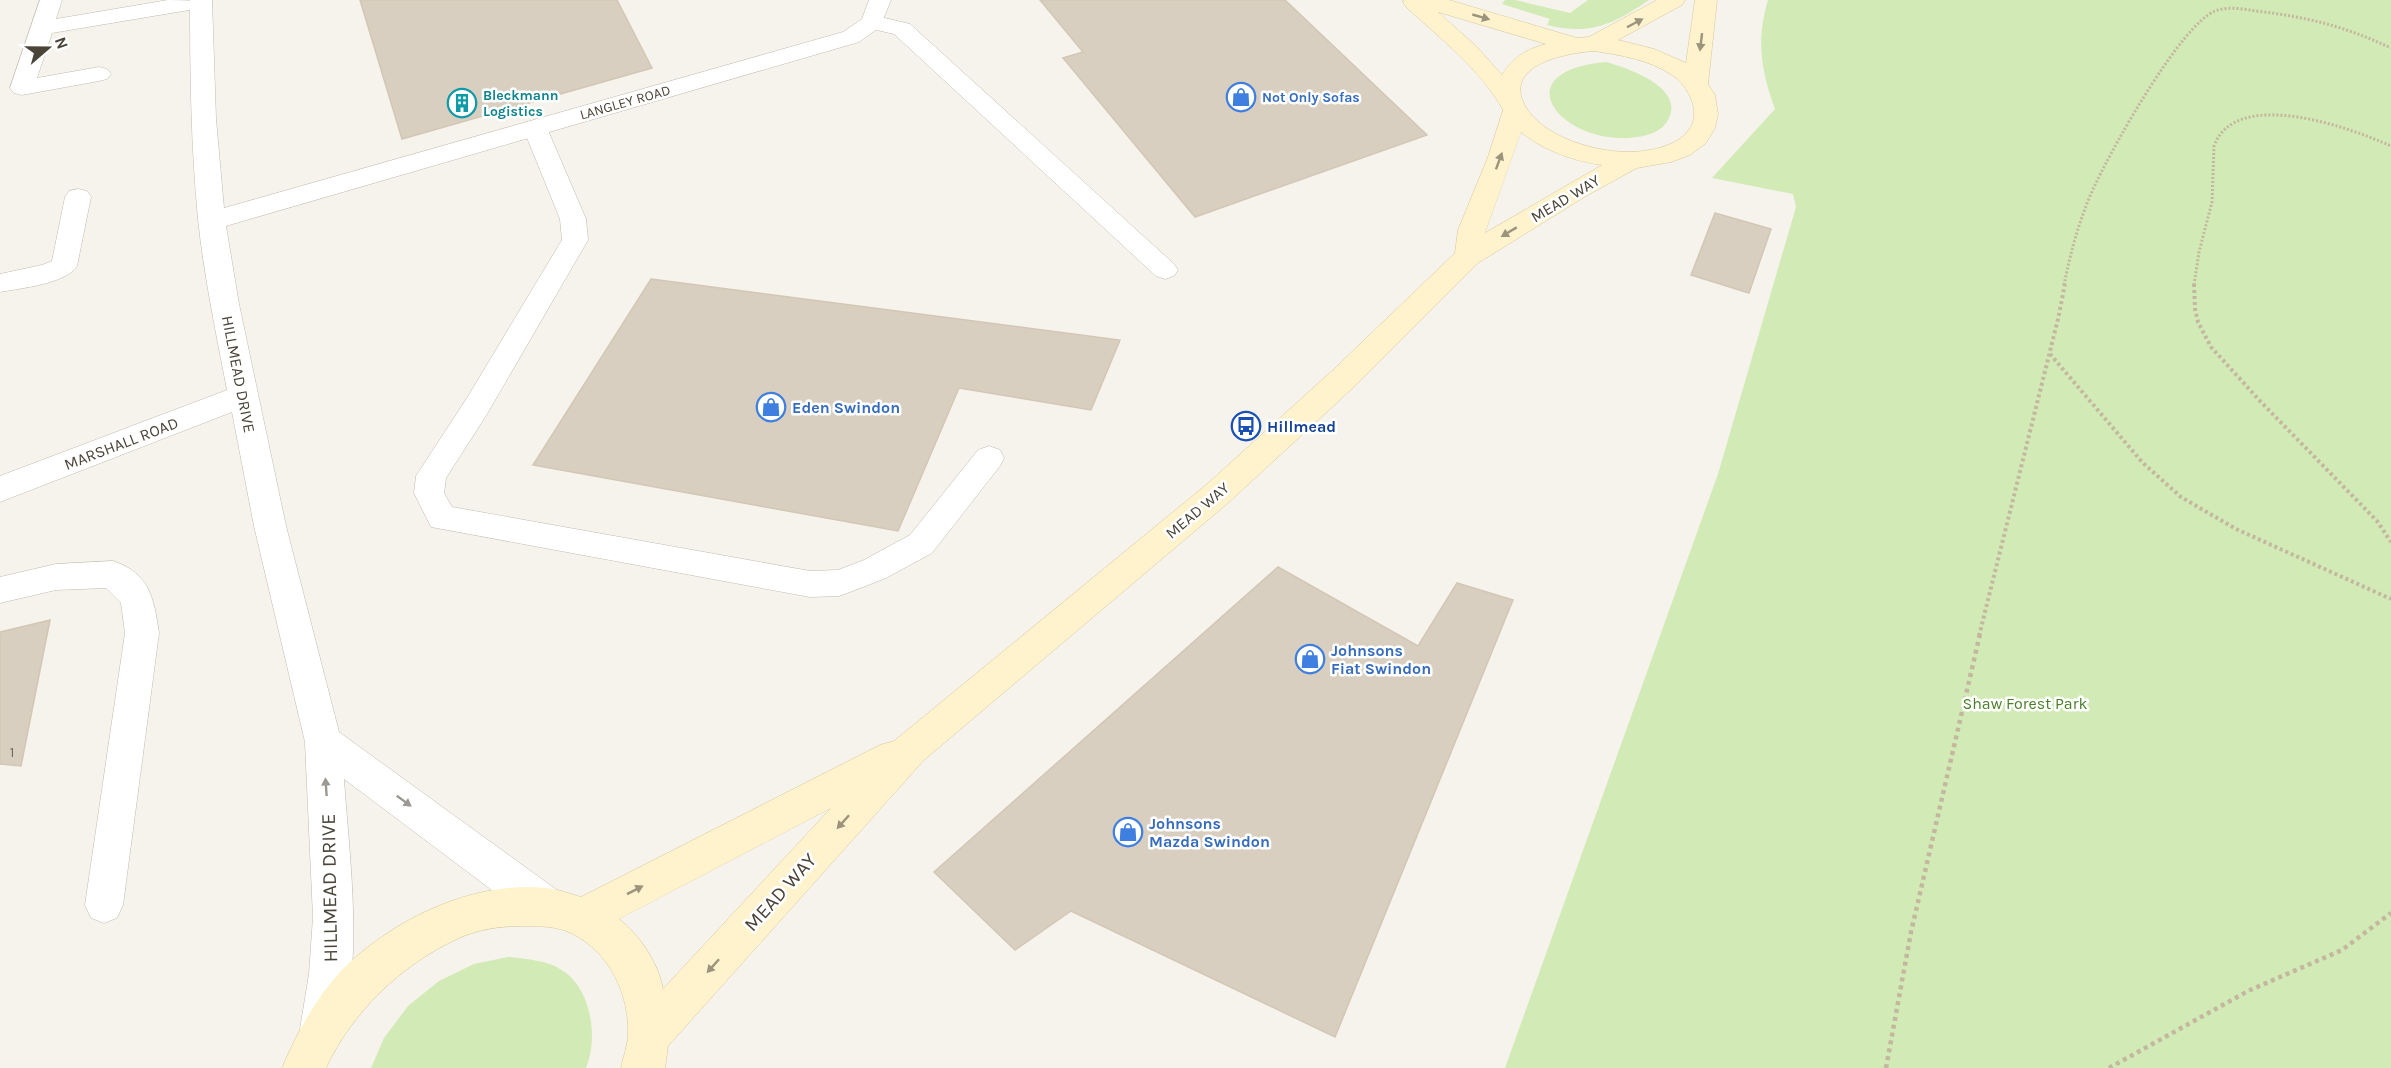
<svg xmlns="http://www.w3.org/2000/svg" width="2391" height="1068" font-family="Karla,sans-serif">
  <style>
    .green { fill: #d2eab5 }
    .building { fill: #d8cfc1; stroke: #d3c7b4; stroke-width: 1.5 }
    .lines { fill: none; stroke-linecap: round; stroke-linejoin: round }
    .service-casing { stroke: #c2bbae; stroke-width: 1 }
    .minor-casing { stroke: #c2bbae; stroke-width: 1 }
    .secondary-casing { stroke: #d6c79b; stroke-width: 1 }
    .path-far2 { stroke: #c4b79f; stroke-width: 3; stroke-dasharray: 2 2; stroke-linecap: butt }
    .path-far1 { stroke: #c4b79f; stroke-width: 4; stroke-dasharray: 3 3; stroke-linecap: butt }
    .path { stroke: #c4b79f; stroke-width: 4.5; stroke-dasharray: 4 4; stroke-linecap: butt }
    .service { fill: #fff; fill-rule: evenodd }
    .minor { fill: #fff; fill-rule: evenodd }
    .secondary { fill: #fff3cd; fill-rule: evenodd }
    .oneway { fill: #9c937c }
    .oneway2 { fill: #9c9892 }
    .labels { text-anchor: middle; stroke-width: 5; stroke-linejoin: round; paint-order: stroke }
    .far-culture-label { font-size: 14px; font-weight: bold; fill: #0d838f; stroke: #fff; text-anchor: start }
    .far-shop-label { font-size: 14px; font-weight: bold; fill: #366cbe; stroke: #fff; text-anchor: start }
    .far-street-label { font-size: 14px; fill: #4b4439; stroke: #fff }
    .number-label { font-size: 14px; fill: #6e675b }
    .street-label { font-size: 16px; fill: #4b4439; stroke: #fff }
    .shop-label { font-size: 16px; font-weight: bold; fill: #366cbe; stroke: #fff; text-anchor: start }
    .transit-label { font-size: 16px; font-weight: bold; fill: #164399; stroke: #fff; text-anchor: start }
    .park-label { font-size: 16px; fill: #4a7f2a; stroke: #fff }
    .near-street-label { font-size: 20px; fill: #4b4439; stroke: #fff }
  </style>
  <rect width="100%" height="100%" fill="#f6f3ec"/>
  <path class="green" d="M1505,0h10l55,13 18,-13h61c-35,24 -59,36 -102,25l3,-6 -48,-15z
    M1768,0h623v1068h-886l213,-594 78,-267 -3,-13 -81,-16 63,-69c-14,-38 -19,-69 -7,-109z
    M1606,62c22,6 80,26 62,58 -4,8 -13,13 -21,15 -78,20 -152,-63 -41,-73z
    M508,957c19,2 42,3 58,16 26,20 32,66 20,95h-215l13,-30 24,-32 31,-25 35,-17z"/>
  <path class="building" d="M360,0h257l35,68 -250,71z
    M1040,0h245l142,135 -232,82 -132,-159 20,-6z
    M1715,213l56,16 -22,64 -58,-18z
    M651,279l469,61 -29,70 -132,-22 -61,143 -365,-66z
    M1278,567l140,79 39,-63 56,17 -178,437 -264,-126 -56,39 -81,-78z
    M50,620l-29,146 -21,-2v-132z"/>
  <g class="lines">
    <g class="service-casing">
      <path id="service" d="M40,0h22l-6,19 112,-19 44,1 -3,5 -8,2 -149,25 -15,45 62,-11 8,2 4,5 -4,5 -8,2 -77,14 -8,-2 -4,-5z
        M872,15l38,9 264,240 4,6 -4,6 -9,3 -9,-3 -262,-242 -30,-7 -3,-5 3,-5z
        M535,121l9,2 3,5 39,91 2,21 -101,174 -41,64 -2,15 8,14 358,64 28,-1 26,-10 46,-25 68,-85 11,-4 11,4 4,8 -4,8 -68,87 -46,25 -36,14 -11,4 -29,1 -379,-70 -17,-34 2,-17 51,-78 95,-158 -2,-21 -37,-91 3,-5z
        M78,189l9,2 4,6 -14,69c-11,18 -56,22 -77,26v-18l42,-9 10,-4 13,-64 4,-6z
        M113,561c37,12 41,38 46,72l-36,272 -6,13 -13,5 -13,-5 -6,-13 40,-272 -4,-30 -15,-15 -50,2 -56,13v-26l56,-13z"/>
    </g>
    <g class="minor-casing">
      <path id="minor" d="M190,0h22l4,119 8,89 619,-176 19,-13 7,-19h22l-11,27 -21,15 -633,184 13,78 47,222 53,206 222,161 6,14 -6,14 -14,5 -14,-5 -189,-142c5,77 22,193 -8,265l-15,6 -15,-6 -6,-15 9,-55 4,-57 -8,-175 -51,-216 -22,-114 -232,90v-26l227,-86c-11,-57 -23,-114 -29,-171 -7,-73 -8,-146 -8,-219z"/>
    </g>
    <g class="secondary-casing">
      <path id="secondary" d="M1404,0h45l128,38 12,-1 68,-37h28l-3,5 -64,35 36,9 32,14 9,-63h22l-9,84 7,11 3,19 -3,14 -9,15 -16,12 -19,7 -34,6 -51,28 -108,67 -123,123 -127,117 -304,257 -256,286 -3,22h-44c2,-10 6,-21 7,-31 2,-42 -18,-84 -55,-103 -15,-8 -33,-8 -50,-8 -22,0 -45,3 -66,13 -56,26 -105,73 -131,129h-44c15,-35 33,-69 59,-97 50,-51 133,-91 205,-83 12,1 24,6 35,9l299,-152 14,-4 312,-256 127,-115 122,-117 3,-23 30,-73 15,-47c-22,-40 -63,-72 -97,-103l-3,-5zM1438,12l108,32c-19,5 -33,13 -44,31l-26,-29zM1594,51c27,4 56,9 78,24 16,11 31,37 16,56 -10,13 -29,18 -45,20 -35,5 -95,-10 -116,-42 -28,-44 39,-56 67,-58zM1521,132c23,19 53,29 81,33l-117,68zM831,808l-168,181c-4,-25 -24,-55 -44,-70z"/>
    </g>
    <path class="path-far2" d="M2064,285c7,-35 17,-72 33,-104 17,-36 84,-156 118,-170 13,-5 28,-2 41,0 51,6 88,15 135,37
      M2194,285l5,-33 13,-50 2,-56c22,-60 137,-18 177,0"/>
    <path class="path-far1" d="M2194,284l1,25 3,13 13,25 49,54 117,120 14,21
      M2050,354l92,108 39,35 55,32 155,70
      M1979,636l79,-317 7,-35"/>
    <path class="path" d="M1886,1068l25,-136 69,-298
      M2109,1068l139,-77 94,-41 49,-37"/>
    <use href="#service" class="service"/>
    <use href="#minor" class="minor"/>
    <use href="#secondary" class="secondary"/>
  </g>
  <defs><path id="oneway-solid" d="M-6-.8H1V-3.2L6.5 0L1 3.2V.8H-6Z" transform="scale(1.5)"/></defs>
  <g class="oneway">
    <use href="#oneway-solid" transform="translate(1481 17) rotate(16)"/>
    <use href="#oneway-solid" transform="translate(1635 23) rotate(-28)"/>
    <use href="#oneway-solid" transform="translate(1701 42) rotate(97)"/>
    <use href="#oneway-solid" transform="translate(1499 161) rotate(-70)"/>
    <use href="#oneway-solid" transform="translate(1509 232) rotate(149)"/>
    <use href="#oneway-solid" transform="translate(843 822) rotate(132)"/>
    <use href="#oneway-solid" transform="translate(635 890) rotate(-27)"/>
    <use href="#oneway-solid" transform="translate(713 966) rotate(132)"/>
  </g>
  <g class="oneway2">
    <use href="#oneway-solid" transform="translate(326 787) rotate(-94)"/>
    <use href="#oneway-solid" transform="translate(404 801) rotate(36)"/>
  </g>
  <defs>
    <g id="shop-ring" transform="scale(1.5)"><circle r="9.5" fill="#fff" stroke="#3f7fe0" stroke-width="1.5"/><path d="M-5-2.5h2.3a2.7 3.5 0 0 1 5.4 0H5L5.5 6h-11ZM-1.5-2.5h3a1.5 2.3 0 0 0-3 0Z" fill="#3f7fe0"/></g>
    <g id="building-ring" transform="scale(1.5)"><circle r="9.5" fill="#fff" stroke="#0f9aa8" stroke-width="1.5"/><path d="M-4-6H4V6H1V3H-1V6H-4ZM-2.5-4.3h1.7v1.8h-1.7ZM.8-4.3h1.7v1.8H.8ZM-2.5-1h1.7V.8h-1.7ZM.8-1h1.7V.8H.8Z" fill="#0f9aa8"/></g>
    <g id="bus-ring" transform="scale(1.5)"><circle r="9.5" fill="#fff" stroke="#1a4fb4" stroke-width="1.5"/><path d="M-5-6H5V4H4V6H2V4H-2V6H-4V4H-5ZM-3.5-4V0h7V-4ZM-3.5 1.2v1.5H-2V1.2ZM2 1.2v1.5H3.5V1.2Z" fill="#1a4fb4"/></g>
  </defs>
  <g fill-rule="evenodd">
    <use href="#shop-ring" x="1241" y="97"/>
    <use href="#building-ring" x="462" y="103"/>
    <use href="#shop-ring" x="771" y="407"/>
    <use href="#bus-ring" x="1246" y="426"/>
    <use href="#shop-ring" x="1310" y="659"/>
    <use href="#shop-ring" x="1128" y="832"/>
  </g>
  <g class="labels">
    <g class="far-culture-label">
      <text x="483" y="100">Bleckmann<tspan x="483" dy="16">Logistics</tspan></text>
    </g>
    <g class="far-shop-label">
      <text x="1262" y="102">Not Only Sofas</text>
    </g>
    <g class="far-street-label">
      <text transform="translate(625 102) rotate(-16)" y="5">LANGLEY ROAD</text>
    </g>
    <g class="number-label">
      <text x="12" y="757">1</text>
    </g>
    <g class="street-label">
      <text transform="translate(1565 198) rotate(-31)" y="6">MEAD WAY</text>
      <text transform="translate(239 374) rotate(79)" y="6">HILLMEAD DRIVE</text>
      <text transform="translate(121 443) rotate(-21)" y="6">MARSHALL ROAD</text>
      <text transform="translate(1197 510) rotate(-40)" y="6">MEAD WAY</text>
    </g>
    <g class="shop-label">
      <text x="792" y="413">Eden Swindon</text>
      <text x="1331" y="656">Johnsons<tspan x="1331" dy="18">Fiat Swindon</tspan></text>
      <text x="1149" y="829">Johnsons<tspan x="1149" dy="18">Mazda Swindon</tspan></text>
    </g>
    <g class="transit-label">
      <text x="1267" y="432">Hillmead</text>
    </g>
    <g class="park-label">
      <text x="2025" y="709">Shaw Forest Park</text>
    </g>
    <g class="near-street-label">
      <text transform="translate(329 888) rotate(-91)" y="7">HILLMEAD DRIVE</text>
      <text transform="translate(780 892) rotate(-48)" y="7">MEAD WAY</text>
    </g>
  </g>
  <g transform="translate(48 48) rotate(70)" stroke="#ffffff" stroke-width="4.5" paint-order="stroke">
  <path d="M0-4.5L10 22L0 15L-10 22Z" fill="#4b4439"/>
  <text y="-9" font-size="16" font-weight="bold" text-anchor="middle" fill="#4b4439">N</text>
  </g>
</svg>
